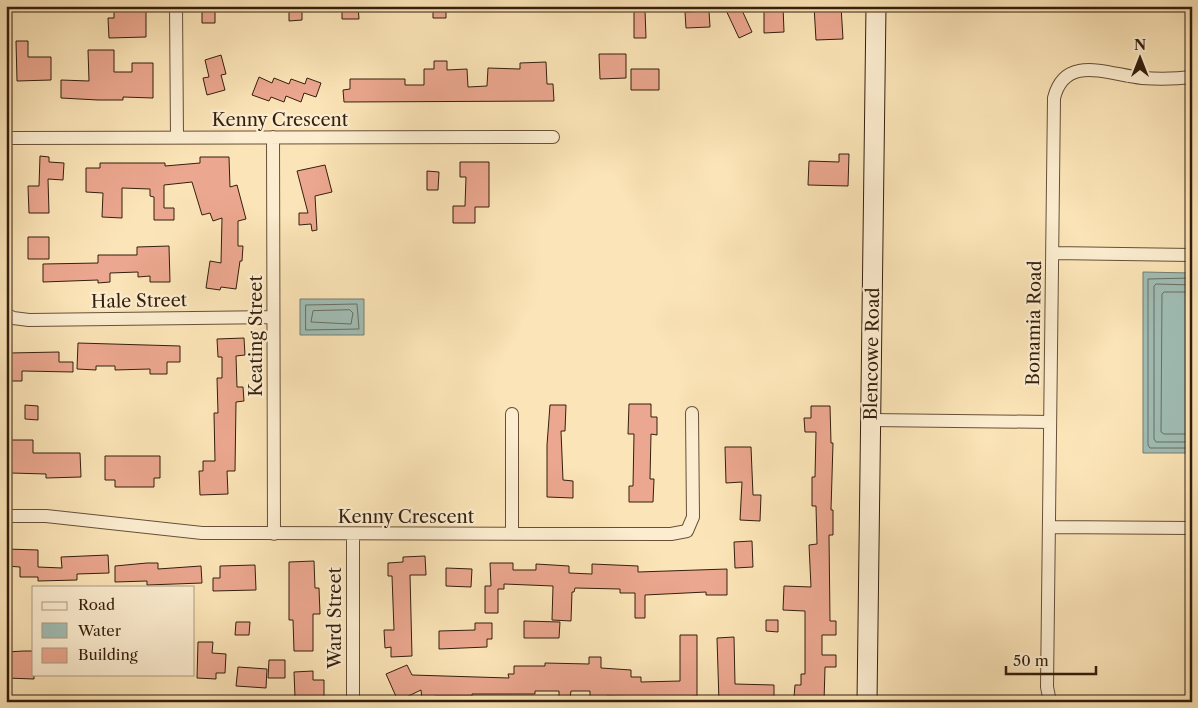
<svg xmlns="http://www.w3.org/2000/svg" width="1198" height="708" font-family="'Libre Caslon Text',serif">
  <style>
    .water { fill: #a0bdb5; stroke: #757e72 }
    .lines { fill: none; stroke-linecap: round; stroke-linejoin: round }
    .shore { stroke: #6a6e61; stroke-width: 1 }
    .building { fill: #eba78f; stroke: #351f0d }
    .street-casing { stroke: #665038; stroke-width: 14 }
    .secondary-casing { stroke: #351f0d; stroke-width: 21 }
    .street { stroke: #fcedd0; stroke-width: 12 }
    .secondary { stroke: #fcedd0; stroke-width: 19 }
    .labels { text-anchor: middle; stroke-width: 4.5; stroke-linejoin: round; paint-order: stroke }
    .street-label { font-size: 18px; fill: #351f0d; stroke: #fcedd0 }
  </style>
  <rect width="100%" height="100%" fill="#fbe4b7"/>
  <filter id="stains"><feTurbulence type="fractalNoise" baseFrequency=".004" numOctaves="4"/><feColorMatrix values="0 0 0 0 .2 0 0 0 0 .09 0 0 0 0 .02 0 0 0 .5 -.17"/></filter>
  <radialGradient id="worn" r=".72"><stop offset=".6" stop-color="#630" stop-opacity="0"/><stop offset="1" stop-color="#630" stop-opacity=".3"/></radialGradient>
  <path class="water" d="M1143,272l49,1v180h-49z
    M300,299h64v36h-64z"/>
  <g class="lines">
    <path class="shore" d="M1192,278l-44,1v166l2,3h42
      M1192,285l-36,-1 -2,2v153l2,3h36
      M1192,292h-28l-2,2 -1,138 3,2h28
      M306,305l51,-1 2,25 -53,1z
      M350,310l3,3 -2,11 -40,-2 2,-11z"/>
  </g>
  <path class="building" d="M202,6h13v17h-13z
    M289,6h13v14l-13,1z
    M342,6h16l1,13h-17z
    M433,6h13v12h-13z
    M724,6h16l12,26 -13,6z
    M764,6h19l1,26 -20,1z
    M814,6h27l2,33 -27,1z
    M146,7v30l-37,1 -1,-20h6v-10z
    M634,10h11l1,28h-12z
    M709,11l1,16 -24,1 -1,-16z
    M16,41h12v16h23v23l-34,1z
    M88,50h26v22h18v-9h21v35l-30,-1v3h-25l-37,-2v-18l28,1z
    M599,54h27v24l-26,1z
    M221,55l5,19 -5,1 4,15 -18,5 -4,-17 6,-1 -4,-17z
    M434,61h13v9l20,-1 1,18 19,-1 1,-18 32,1v-6l26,-1 1,22h6l1,17 -210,1 -1,-12 7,-1v-10h55v6h19v-16h10z
    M631,69h28v21h-28z
    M259,77l13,6 2,-5 15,6 2,-5 14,5 2,-6 14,5 -5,14 -12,-4 -3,9 -15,-6 -2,6 -13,-5 -2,4 -17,-6z
    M839,154h10l-1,32 -40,-1 1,-24 30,1z
    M40,156l9,1v5l15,1 -1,17 -15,-1 1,34h-20l-1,-27h11z
    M200,157h29l1,30 7,-2 9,34 -8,2v25h5l-1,15h-2l-4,28 -15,-2 -1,3 -14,-2 4,-27 11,2 1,-45 -9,3 -3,-8 -8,2 -10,-33 -28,3v23h10v12h-20v-23l-4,-1v-7l-28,-1v30l-20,-1 1,-24 -17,-1v-24h14v-5h65v3l35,-3z
    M460,162h29v45h-14v16h-22v-17h12l1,-29h-6z
    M325,165l7,27 -17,4 2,34 -5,1 -1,-7 -12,1v-12h9l-11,-42z
    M427,171l12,1 -1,18h-11z
    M28,237h21v22h-21z
    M169,246l1,36h-20v-6l-12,1v-5l-28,1v9l-12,1v-3l-55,2v-18l55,-1v-8h39v-8z
    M244,338l1,17 -9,1 1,31h6l1,14 -8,1 -1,69h-8l1,23 -28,1 -1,-24h4v-10h12l-1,-48h4l-1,-35h5v-21h-4l-1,-18z
    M78,343l102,3v16h-13v12h-17v-5l-35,1v-4h-19v4l-19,-1z
    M59,352v10h14v10l-51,-1v10h-13v-28z
    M629,404h22v13h6v18l-6,-1 -1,45h4l-1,23h-24v-16h4l1,-52h-6z
    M25,405l13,1v14l-13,-1z
    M550,405h16l-1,26h-4l2,49 10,1v17l-26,-1v-52z
    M811,406h19l1,37h2l-2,67h2v25h-4l1,86h6v14h-14v20h14v12h-11l-1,35h-22v-5h-8l1,-12h6v-11h4v-63l-22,-1 1,-24 27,1 -2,-42 8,-1 -1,-38h-4v-29h3l1,-45h-11l-1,-14h7z
    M11,440h22v13h47l1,24 -35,1v-4l-35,-1z
    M725,447h26l2,48h8l-1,26 -20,-1 2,-38 -16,1z
    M105,456h55v22h-6v9h-39v-7h-10z
    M752,541l1,26 -18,1 -1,-26z
    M6,549l32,1v17l24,1 -1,-11 47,-2 1,18 -32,1v6l-39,1v-4h-18v-10l-14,-1z
    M425,556l1,19h-16l2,81 -21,1v-10l-6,1 -1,-18h10l-2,-54h-4v-13l15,-1v-5z
    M314,561l1,27h4l1,26h-7v37h-19l-1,-31h-4v-58z
    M147,563h11v6l43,-3 1,17 -55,2v-4l-32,1v-16z
    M490,563h23v7h23v-6l33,2v7l23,1v-10l46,2v6l89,-3v26h-21v-3l-61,3v23h-10v-25h-15v-4l-45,-1 -1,4h-2l-1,29 -19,-1 1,-34 -49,-2v5h-6v24h-13v-27h6z
    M255,565l1,25 -43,1v-13h7v-12z
    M446,568l26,1 -1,18 -25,-1z
    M766,620h12v12l-12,-1z
    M524,621l36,1 -1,16h-35z
    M236,622h14l-1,13h-14z
    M475,623h17v16h-5v8l-48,2v-18l36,-1z
    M680,635h17v61l-51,3v-2l-39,-1 1,2 -18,1v-8h-19l-1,7h-11v-7h-24v3h-63v2h-37v4h-13l-1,-10 -23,11 -12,-27 21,-9 5,10 97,3 -1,-4h6v-8h31v-3l44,1v-7h12v11l30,2v7h10v5l39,-1z
    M734,637l1,47 39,1v17h-55l-2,-64z
    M198,642h15l-1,11 14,1 -1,19h-9v6l-19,-1z
    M24,651h10v28l-28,-1v-26z
    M269,660h16v18h-17z
    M238,667l29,2 -1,19 -30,-2z
    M313,671v9h11v22h-12v-5h-17l-1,-25z"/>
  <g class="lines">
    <g class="street-casing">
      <path id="street" d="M176,6l1,131
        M273,137l1,397
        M6,138l547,-1
        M1053,253l139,2
        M6,314l7,4 16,2 244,-3
        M512,414v120
        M871,420l179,2
        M6,516h40l156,17 469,1 16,-3 6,-14 -1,-104
        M1049,527l143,1
        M353,702v-168
        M1050,702l-3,-15 7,-589c11,-45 55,-23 88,-20 16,1 33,1 50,-1"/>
    </g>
    <g class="secondary-casing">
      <path id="secondary" d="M867,702l9,-696"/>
    </g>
    <use href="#street" class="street"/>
    <use href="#secondary" class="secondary"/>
  </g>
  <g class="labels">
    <g class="street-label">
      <text x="280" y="126">Kenny Crescent</text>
      <text transform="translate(139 301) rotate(-1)" y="6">Hale Street</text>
      <text transform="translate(1034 323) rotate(-89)" y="6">Bonamia Road</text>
      <text transform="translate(256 336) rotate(-90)" y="6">Keating Street</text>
      <text transform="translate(872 354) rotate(-89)" y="6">Blencowe Road</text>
      <text x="406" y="523">Kenny Crescent</text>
      <text transform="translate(335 618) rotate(-90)" y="6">Ward Street</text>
    </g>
  </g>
  <rect width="1198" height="708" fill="none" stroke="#fbe4b7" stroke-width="25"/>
  <rect x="8" y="8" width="1183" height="693" fill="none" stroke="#351f0d" stroke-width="2.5"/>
  <rect x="12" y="12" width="1173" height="683" fill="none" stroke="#351f0d"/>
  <rect x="32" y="586" width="162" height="90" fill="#fcedd0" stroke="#ac9b82"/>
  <rect x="42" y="602" width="25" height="8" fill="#fcedd0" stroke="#ac9b82"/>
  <text x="78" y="610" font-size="15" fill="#351f0d">Road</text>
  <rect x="42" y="623" width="25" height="15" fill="#a0bdb5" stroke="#ac9b82"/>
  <text x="78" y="636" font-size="15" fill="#351f0d">Water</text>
  <rect x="42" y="648" width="25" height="15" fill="#eba78f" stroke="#ac9b82"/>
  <text x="78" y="660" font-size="15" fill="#351f0d">Building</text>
  <g transform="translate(1140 58)" stroke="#fcedd0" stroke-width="4" paint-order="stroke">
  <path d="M0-4L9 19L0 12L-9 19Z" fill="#351f0d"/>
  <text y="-8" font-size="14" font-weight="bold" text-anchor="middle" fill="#351f0d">N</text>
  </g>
  <path d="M1006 666v8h90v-8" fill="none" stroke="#351f0d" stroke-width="2.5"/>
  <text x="1013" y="666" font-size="15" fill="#351f0d" stroke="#fcedd0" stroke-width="4" paint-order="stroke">50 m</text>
  <rect width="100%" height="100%" filter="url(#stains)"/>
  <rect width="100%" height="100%" fill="url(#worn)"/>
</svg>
